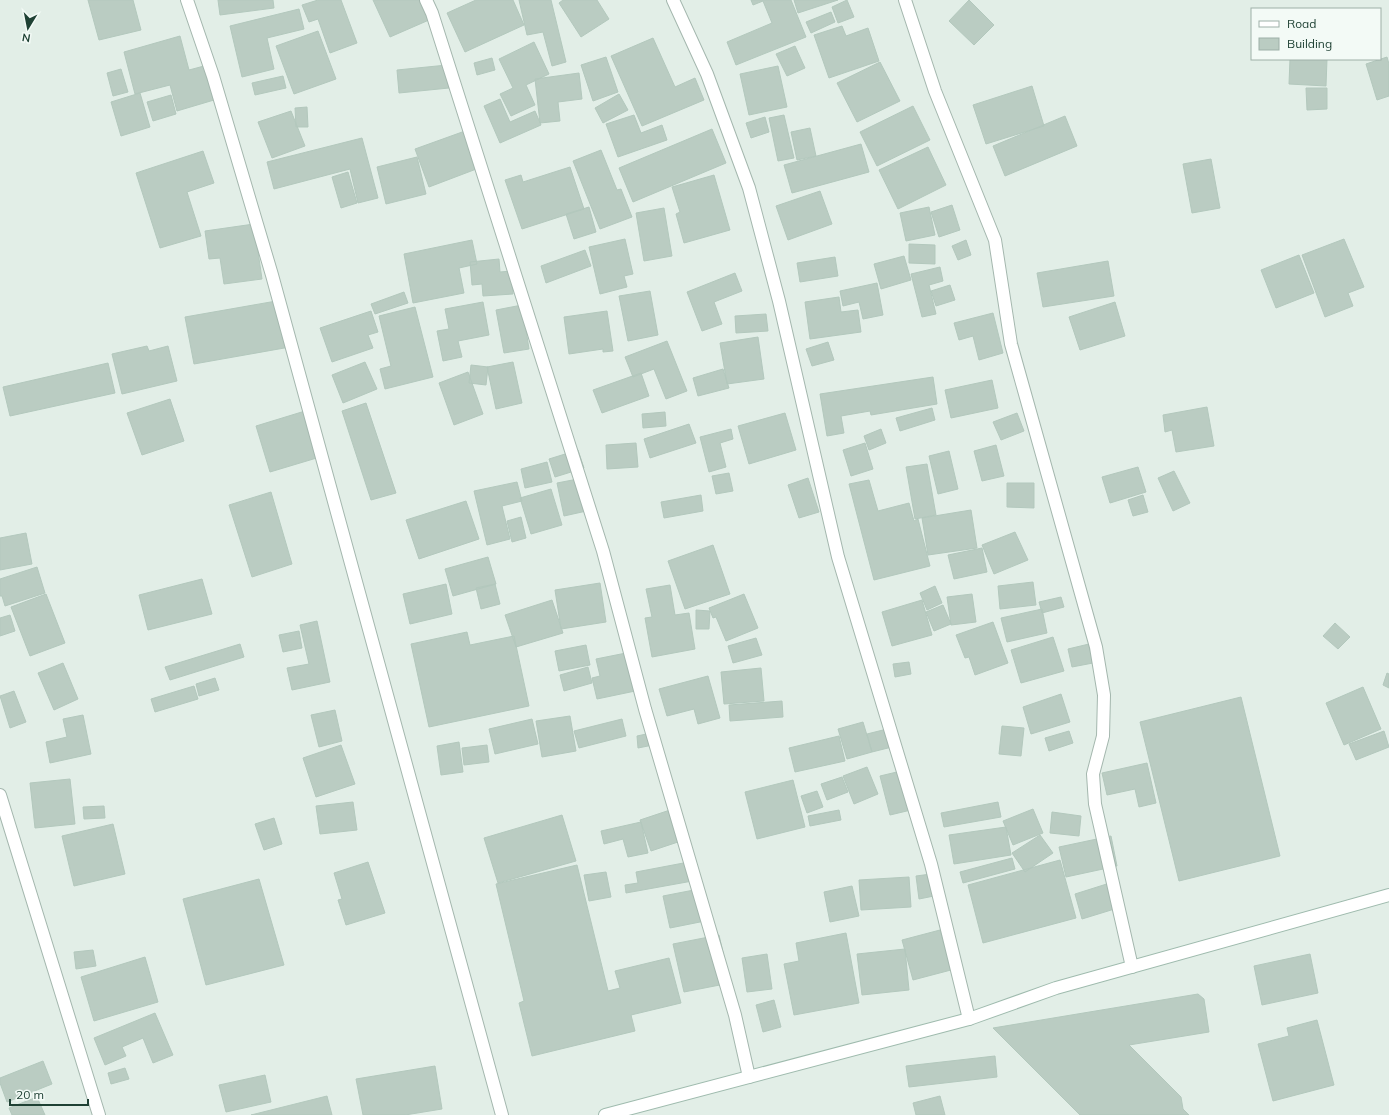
<svg xmlns="http://www.w3.org/2000/svg" width="1389" height="1115" font-family="Mulish,sans-serif">
  <style>
    .building { fill: #baccc2; stroke: #b3c8bd }
    .lines { fill: none; stroke-linecap: round; stroke-linejoin: round }
    .street-casing { stroke: #a4b7ae; stroke-width: 14 }
    .secondary-casing { stroke: #9fbbae; stroke-width: 14 }
    .street { stroke: #fff; stroke-width: 12 }
    .secondary { stroke: #fff; stroke-width: 12 }
  </style>
  <rect width="100%" height="100%" fill="#e2eee7"/>
  <path class="building" d="M88,0h45l8,30 -42,10z
    M218,0h55l1,8 -54,7z
    M318,0h23l16,43 -27,10 -12,-34 -9,3 -7,-17z
    M373,0h47l9,20 -39,17z
    M476,0h37l11,25 -59,27 -18,-39z
    M519,0h32l15,62 -14,4 -9,-34 -16,3z
    M563,0h34l12,19 -28,18 -22,-34z
    M751,0h40l15,37 -70,28 -9,-23 45,-19 -9,-22 -10,4z
    M794,0h44l-40,13z
    M847,0l7,17 -16,6 -6,-16z
    M969,0l25,25 -20,20 -25,-24z
    M299,9l5,20 -37,9 7,31 -32,8 -12,-51z
    M831,12l4,10 -24,11 -5,-11z
    M842,26l4,10 22,-8 11,33 -50,17 -15,-43z
    M318,31l18,48 -42,15 -18,-48z
    M180,36l9,34 15,-4 10,34 -37,11 -7,-26 -35,9 -11,-42z
    M653,38l22,49 20,-9 9,22 -62,26 -31,-70z
    M534,42l15,32 -23,11 9,20 -24,11 -11,-22 13,-6 -14,-29z
    M795,46l10,22 -18,8 -11,-22z
    M606,57l12,35 -25,9 -12,-36z
    M1387,57l2,7v32l-12,4 -11,-36z
    M492,58l3,12 -18,5 -3,-12z
    M1290,59h37l-1,27 -37,-2z
    M880,62l20,39 -43,21 -20,-39z
    M447,65l2,23 -50,5 -2,-23z
    M778,66l9,41 -38,8 -9,-41z
    M121,69l7,23 -15,4 -6,-23z
    M579,73l3,26 -24,3 2,19 -20,2 -5,-44z
    M283,76l3,12 -31,7 -3,-12z
    M1032,86l12,40 -58,18 -13,-39z
    M1306,88h21v21l-20,1z
    M140,93l10,34 -29,9 -10,-34z
    M619,94l9,16 -25,13 -8,-15z
    M171,95l5,19 -23,7 -6,-19z
    M500,99l10,23 25,-11 6,14 -41,18 -16,-37z
    M913,106l17,34 -53,26 -17,-34z
    M307,107l1,20h-12l-1,-19z
    M291,111l14,35 -33,12 -14,-36z
    M634,115l7,18 21,-8 5,15 -49,17 -12,-33z
    M784,115l10,43 -16,3 -9,-43z
    M1065,116l12,30 -72,30 -12,-30z
    M765,117l4,15 -18,6 -5,-15z
    M810,128l6,28 -19,4 -6,-28z
    M712,129l14,34 -93,39 -14,-34z
    M465,131l14,37 -50,19 -14,-38z
    M362,138l16,60 -20,5 -8,-34 -76,20 -7,-27z
    M861,144l8,28 -77,21 -8,-28z
    M928,147l18,38 -48,24 -19,-39z
    M601,150l16,40 4,-1 11,28 -32,12 -27,-68z
    M203,151l11,32 -27,9 14,44 -41,12 -24,-75z
    M417,157l9,37 -40,10 -9,-37z
    M1211,159l9,49 -28,5 -9,-49z
    M570,167l14,42 -62,20 -17,-49 16,-5 2,7z
    M348,172l9,31 -16,5 -9,-31z
    M714,175l16,55 -46,13 -8,-29 4,-2 -8,-25z
    M820,191l12,33 -44,16 -12,-34z
    M952,205l8,25 -21,7 -8,-25z
    M589,207l7,25 -22,7 -8,-25z
    M929,207l6,28 -29,6 -6,-28z
    M664,208l8,48 -28,5 -8,-48z
    M254,224l8,55 -38,5 -4,-26 -11,1 -4,-28z
    M625,239l8,35 -9,2 3,11 -27,7 -11,-47z
    M1344,239l20,48 -16,6 5,13 -28,11 -23,-62z
    M472,240l5,24 -18,4 5,25 -51,10 -9,-49z
    M966,240l5,15 -13,5 -6,-14z
    M909,244l26,1v19l-26,-1z
    M585,250l6,16 -45,17 -5,-17z
    M1299,255l15,38 -38,15 -15,-38z
    M904,256l7,24 -30,9 -7,-25z
    M835,257l3,19 -38,6 -3,-19z
    M499,259l1,13 11,-1 2,23 -30,2 -1,-12 -10,1 -2,-23z
    M1108,261l6,35 -71,11 -6,-34z
    M940,267l3,14 -14,4 7,29 -14,3 -11,-43z
    M735,273l7,18 -28,11 8,22 -20,7 -15,-39z
    M877,283l6,32 -20,4 -4,-17 -16,4 -3,-15z
    M950,285l5,15 -19,6 -5,-15z
    M650,291l8,44 -30,6 -9,-45z
    M404,292l4,11 -33,11 -4,-10z
    M839,297l2,15 17,-2 3,22 -51,7 -5,-37z
    M282,300l8,47 -96,17 -9,-47z
    M483,302l6,33 -31,6 4,16 -19,4 -6,-30 12,-2 -4,-20z
    M1115,302l10,34 -45,14 -11,-33z
    M522,305l7,44 -25,4 -8,-43z
    M415,307l18,70 -48,12 -5,-20 11,-3 -12,-50z
    M371,311l7,21 -10,3 5,13 -41,14 -12,-34z
    M607,311l6,40 -10,1v-3l-34,5 -5,-37z
    M993,313l10,40 -24,7 -6,-24 -14,4 -5,-17z
    M766,314l2,17 -32,2 -1,-17z
    M758,337l6,42 -37,5 -7,-41z
    M667,341l20,50 -21,8 -12,-30 -21,8 -8,-20z
    M828,342l6,18 -22,6 -6,-17z
    M147,346l2,5 19,-5 9,35 -55,13 -10,-40z
    M365,362l12,27 -34,14 -11,-28z
    M513,362l9,41 -26,6 -9,-42z
    M108,363l7,30 -105,23 -7,-29z
    M471,365l17,2 -2,18 -17,-2z
    M723,369l6,19 -31,8 -5,-18z
    M468,372l15,42 -29,11 -15,-42z
    M641,373l8,23 -47,17 -9,-23z
    M933,377l4,27 -66,11 -1,-4 -29,5 3,17 -17,3 -7,-42z
    M992,380l6,28 -47,10 -6,-28z
    M170,399l14,42 -42,14 -15,-42z
    M366,403l30,90 -25,7 -29,-89z
    M1207,407l7,39 -38,6 -4,-22 -7,2 -2,-17z
    M932,408l3,12 -35,11 -4,-13z
    M305,411l15,46 -50,15 -14,-46z
    M665,412l1,14 -23,2 -1,-14z
    M785,413l11,37 -47,14 -11,-38z
    M1017,413l7,18 -23,9 -8,-18z
    M689,424l7,19 -46,15 -6,-19z
    M731,429l2,10 -13,4 6,24 -17,5 -9,-35z
    M881,429l5,14 -17,7 -5,-14z
    M636,443l2,24 -31,2 -1,-24z
    M865,443l8,26 -22,7 -8,-26z
    M996,445l8,31 -22,5 -8,-30z
    M578,450l6,18 -29,9 -6,-18z
    M949,451l9,38 -20,5 -9,-38z
    M547,462l5,20 -27,6 -4,-19z
    M927,464l9,51 -21,4 -9,-52z
    M1138,467l8,25 -36,11 -8,-26z
    M1174,471l16,32 -17,8 -15,-33z
    M729,473l4,18 -17,3 -4,-18z
    M583,478l8,32 -27,6 -7,-33z
    M808,478l11,34 -20,6 -11,-33z
    M869,480l9,31 31,-8 5,18 4,-2 12,47 -56,14 -25,-96z
    M517,482l5,19 -20,5 8,33 -23,6 -13,-54z
    M1007,483h27v25l-27,-1z
    M551,489l11,36 -31,9 -11,-36z
    M271,492l21,72 -40,13 -23,-72z
    M701,495l2,16 -39,7 -3,-16z
    M1143,495l5,17 -15,4 -5,-16z
    M466,501l13,38 -60,20 -13,-39z
    M971,510l6,38 -49,7 -6,-37z
    M521,517l5,21 -14,4 -5,-21z
    M1015,532l13,28 -34,14 -12,-29z
    M26,533l6,31 -32,6v-32z
    M713,545l17,49 -45,15 -17,-48z
    M982,548l5,24 -33,7 -6,-24z
    M488,557l8,27 -43,12 -8,-27z
    M37,567l8,26 -40,13 -3,-10h-2v-17z
    M202,579l10,35 -64,16 -9,-35z
    M1033,582l3,23 -36,4 -2,-23z
    M600,583l6,39 -45,7 -6,-39z
    M446,584l6,30 -42,10 -7,-30z
    M495,584l5,20 -19,5 -5,-21z
    M670,585l5,30 14,-2 6,36 -43,8 -7,-39 7,-1 -6,-28z
    M935,586l7,17 -15,7 -7,-17z
    M46,594l19,49 -35,13 -19,-49z
    M744,594l14,34 -32,13 -10,-24 -3,1 -4,-10z
    M972,594l4,28 -25,3 -4,-28z
    M1061,597l3,10 -22,6 -3,-11z
    M552,600l11,33 -47,14 -11,-32z
    M922,600l10,35 -40,11 -10,-34z
    M943,605l8,19 -17,7 -8,-19z
    M1042,609l5,24 -40,9 -6,-24z
    M696,610l14,1 -1,18h-13z
    M10,615l5,16 -15,5v-18z
    M317,621l13,61 -38,8 -5,-22 22,-4 -9,-39z
    M993,622l15,41 -33,12 -6,-18 -4,1 -9,-23z
    M1335,623l15,14 -12,12 -15,-13z
    M299,631l3,17 -19,4 -4,-17z
    M467,632l3,13 44,-9 15,70 -100,21 -18,-83z
    M1053,637l11,34 -43,12 -10,-33z
    M756,638l6,17 -29,8 -5,-17z
    M240,644l4,13 -74,23 -5,-13z
    M1089,644l4,19 -21,4 -4,-18z
    M586,645l4,20 -31,6 -4,-20z
    M631,652l9,38 -43,9 -5,-21 8,-2 -4,-17z
    M909,662l2,12 -16,3 -2,-13z
    M63,663l15,36 -24,11 -16,-37z
    M588,667l4,16 -28,8 -4,-16z
    M761,668l3,33 -40,3 -3,-32z
    M1387,673l2,1v14l-6,-3z
    M708,676l12,42 -22,6 -4,-15 -27,7 -8,-27z
    M215,678l4,12 -20,6 -3,-12z
    M194,686l4,13 -43,13 -4,-13z
    M1363,687l18,42 -37,16 -18,-42z
    M14,691l12,31 -16,6 -10,-32z
    M1061,694l9,28 -39,12 -8,-27z
    M1241,697l39,159 -101,25 -39,-159z
    M782,701l1,16 -53,4 -1,-16z
    M335,710l7,31 -23,6 -8,-32z
    M83,715l8,39 -41,9 -4,-21 21,-5 -4,-18z
    M570,716l6,35 -34,6 -6,-36z
    M532,719l6,25 -43,10 -6,-25z
    M622,719l4,17 -47,12 -5,-17z
    M863,722l9,30 -25,7 -9,-30z
    M1002,726l22,2 -3,28 -22,-2z
    M891,728l5,18 -24,6 -5,-18z
    M1069,731l4,12 -24,8 -4,-13z
    M1384,731l5,16 -33,13 -7,-16z
    M651,733l2,12 -15,3 -1,-12z
    M839,736l6,25 -50,11 -6,-24z
    M459,742l4,30 -22,3 -4,-29z
    M341,745l14,39 -39,13 -13,-39z
    M487,745l2,17 -25,3 -2,-17z
    M1147,763l9,40 -17,4 -4,-18 -28,6 -5,-22z
    M867,767l11,27 -24,10 -11,-28z
    M901,771l10,39 -21,5 -10,-39z
    M842,777l6,15 -21,8 -6,-16z
    M70,779l5,45 -40,4 -5,-45z
    M793,780l12,47 -48,12 -12,-47z
    M817,791l6,16 -16,6 -6,-17z
    M353,802l4,28 -37,4 -4,-28z
    M998,802l3,15 -57,10 -3,-14z
    M104,806l1,12 -21,1 -1,-12z
    M673,809l11,31 -33,11 -11,-31z
    M1033,809l10,24 -30,12 -10,-24z
    M839,810l2,10 -31,6 -2,-10z
    M1052,812l29,4 -2,20 -29,-3z
    M562,815l14,46 -78,22 -14,-45z
    M274,818l8,26 -18,6 -9,-26z
    M641,822l7,31 -20,4 -5,-18 -19,5 -3,-13z
    M113,824l12,50 -51,12 -12,-50z
    M1006,827l5,28 -57,9 -5,-29z
    M1040,835l13,18 -28,19 -13,-19z
    M1111,836l6,30 -51,11 -7,-30z
    M1012,858l3,11 -52,14 -3,-11z
    M1060,860l16,58 -93,25 -15,-58z
    M694,861l4,19 -72,13 -1,-8 13,-2 -2,-11z
    M368,862l17,51 -39,12 -8,-25 4,-1 -8,-26z
    M577,865l31,126 12,-3 -5,-17 54,-13 12,45 -50,12 4,16 -103,25 -13,-53 5,-2 -28,-117z
    M606,872l5,25 -22,4 -5,-26z
    M931,874l3,22 -15,3 -3,-23z
    M909,877l2,30 -50,3 -2,-30z
    M259,879l25,86 -78,20 -23,-86z
    M1113,882l8,25 -39,12 -7,-25z
    M852,886l7,30 -29,6 -6,-30z
    M699,889l6,32 -35,7 -7,-32z
    M940,930l11,40 -38,10 -11,-40z
    M846,933l13,70 -65,12 -10,-51 15,-3 -3,-18z
    M719,935l11,48 -46,9 -11,-48z
    M905,949l4,41 -47,5 -5,-41z
    M93,950l3,16 -20,3 -2,-17z
    M767,954l5,35 -25,3 -5,-34z
    M1310,954l8,39 -56,12 -8,-39z
    M145,957l13,45 -64,19 -13,-44z
    M1198,994l6,5 5,33 -80,13 52,52 2,12 6,6h-109l-87,-87z
    M774,1000l7,27 -18,5 -7,-27z
    M155,1013l18,42 -20,8 -10,-25 -21,9 4,9 -21,9 -11,-27z
    M1317,1020l17,65 -61,16 -15,-57 31,-8 -2,-8z
    M995,1056l2,21 -88,10 -3,-21z
    M43,1061l9,23 -45,18 -7,-19v-5z
    M435,1066l7,43 -37,6h-42l-7,-36z
    M125,1068l4,11 -18,5 -3,-11z
    M265,1075l6,27 -45,10 -7,-27z
    M327,1096l5,19h-81z
    M940,1096l5,19h-29l-3,-12z
    M37,1097l8,18h-33l-3,-7z"/>
  <g class="lines">
    <g class="street-casing">
      <path id="street" d="M187,0l26,76 59,199 230,840
        M426,0l6,13 171,538 42,158 90,306 14,62
        M673,0l34,74 42,114 30,113 59,256 93,307 38,155
        M905,0l30,91 60,149 16,104 85,303 8,48 -1,41 -10,38 2,30 37,163
        M0,795l99,320"/>
    </g>
    <g class="secondary-casing">
      <path id="secondary" d="M605,1115l364,-96 87,-31 333,-93"/>
    </g>
    <use href="#street" class="street"/>
    <use href="#secondary" class="secondary"/>
  </g>
  <rect x="1251" y="8" width="130" height="52" fill="#f3faf6" stroke="#9eb0a8"/>
  <rect x="1259" y="21" width="20" height="6" fill="#ffffff" stroke="#9eb0a8"/>
  <text x="1287" y="28" font-size="12" fill="#1f4134">Road</text>
  <rect x="1259" y="38" width="20" height="12" fill="#baccc2" stroke="#9eb0a8"/>
  <text x="1287" y="48" font-size="12" fill="#1f4134">Building</text>
  <g transform="translate(28 28) rotate(190)" stroke="#f3faf6" stroke-width="3" paint-order="stroke">
  <path d="M0-3L7 15L0 10L-7 15Z" fill="#1f4134"/>
  <text y="-6" font-size="11" font-weight="bold" text-anchor="middle" fill="#1f4134">N</text>
  </g>
  <path d="M10 1099v6h78v-6" fill="none" stroke="#1f4134" stroke-width="2"/>
  <text x="16" y="1099" font-size="12" fill="#1f4134" stroke="#f3faf6" stroke-width="3" paint-order="stroke">20 m</text>
</svg>
